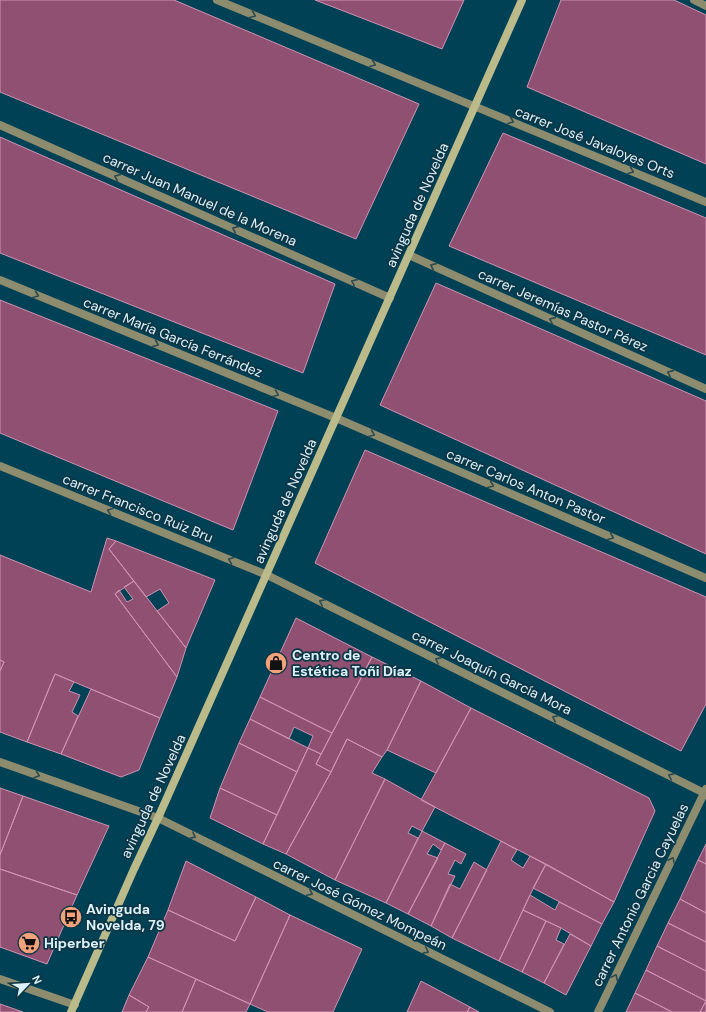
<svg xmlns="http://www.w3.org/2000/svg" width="706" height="1012" font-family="'DM Sans',sans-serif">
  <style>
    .building { fill: #8f5072; stroke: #d093b2 }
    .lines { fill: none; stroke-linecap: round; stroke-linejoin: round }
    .minor { stroke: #8d8c6f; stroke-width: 8 }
    .secondary { stroke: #bbba8a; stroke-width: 8 }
    .oneway { stroke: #2d4b4f }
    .labels { text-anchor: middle; stroke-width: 3.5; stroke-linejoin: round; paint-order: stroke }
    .street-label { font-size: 14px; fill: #ddf2fb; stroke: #0d3544 }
    .poi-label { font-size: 14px; font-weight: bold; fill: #ddf2fb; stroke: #0d3544; text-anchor: start }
  </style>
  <rect width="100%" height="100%" fill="#004156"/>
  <path class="building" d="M0,0h174l245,104 -63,135 -356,-147z
    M315,0h149l-22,49z
    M561,0h113l32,15v149l-179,-77z
    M503,133l203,85v137l-257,-109z
    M0,137l335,147 -32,89 -303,-120z
    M436,283l270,118v153l-326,-149z
    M0,300l278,111 -45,119 -233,-97z
    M365,450l341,147v107l-25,47 -366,-188z
    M107,538l9,3 -7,8 25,32 -19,13 62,83 -17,41 -105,-44 -28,68 -27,-10v-61l4,-9 -4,-2v-105l91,37z
    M116,541l99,39 -29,68 -29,-37 12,-8 -9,-14 -14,8 -37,-48z
    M134,581l52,67 -9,29 -62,-83 4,-4 8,12 6,-3 -9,-12z
    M296,618l76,39 -40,76 -72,-36z
    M372,657l49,24 -34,69 -5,7 -35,-18 -16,33 -15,-8z
    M0,660l4,2 -4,9z
    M55,674l19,8 -5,9 11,4 -8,17 6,4 -17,38 -34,-12z
    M421,681l50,27 -35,65 -49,-23z
    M91,689l69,29 -21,52 -18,7 -60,-23z
    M260,697l72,36 -11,21 -13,-6 5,-12 -19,-9 -5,12 -39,-20z
    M471,708l178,90 6,13 -41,91 -84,-46 -109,-56z
    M250,719l58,29 -11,24 -58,-29z
    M347,739l35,18 -10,16 13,6 -50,101 -49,-26 45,-82z
    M239,743l58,29 -20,43 -57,-27z
    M308,748l13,6 -5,10 15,8 -45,82 -23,-10z
    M385,779l50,28 -13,24 -10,-5 -4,7 10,5 -32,65 -51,-23z
    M0,788l23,8 -23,59z
    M220,788l57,27 -14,29 -53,-26z
    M23,796l86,30 -32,69 -77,-26v-14z
    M422,831l23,12 -4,7 -8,-6 -6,10 11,4 -30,56 -22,-11z
    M501,841l16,9 -6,10 12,8 7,-12 16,8 -16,31 -31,66 -47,-23z
    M445,843l21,11 -5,10 -6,-4 -7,14 7,2 -24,50 -23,-12z
    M706,844v20l-8,-4z
    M698,860l8,4v49l-26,-14z
    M186,861l70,36 -21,44 -67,-31z
    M474,862l13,8 -35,68 -21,-12 19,-42 10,5z
    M546,864l68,38 -12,22 -69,-36z
    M0,869l77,26 -30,69 -47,-17z
    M530,895l25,15 4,-8 43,22 -11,22 -30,-18 -38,-18z
    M256,897l34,18 -40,89 -102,-47 20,-47 67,31z
    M680,899l26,14v29l-38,-19z
    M523,910l23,11 -24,51 -23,-11z
    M290,915l72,34 -29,63h-65l-18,-8z
    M546,921l15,7 -5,12 8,4 -20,39 -22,-11z
    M668,923l38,19v29l-49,-25z
    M570,934l21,12 -25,49 -22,-12z
    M657,946l49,25v30l-60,-31z
    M148,957l48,22 -14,33h-36l3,-5 -20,-12z
    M646,970l60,31 -6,11h-28l-37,-19z
    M196,979l54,25 -4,8h-64z
    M421,981l49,26 -3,5h-60z
    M635,993l37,19h-46z
    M129,995l20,12 -3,5h-24z
    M706,1000v12h-6l6,-11z
    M0,1004l23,8h-23z
    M470,1007l9,5h-12z"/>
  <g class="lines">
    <path class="minor" d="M217,0l489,202
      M694,0l12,6
      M0,125l390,173
      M409,255l297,134
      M0,280l336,138 370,160
      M0,466l267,109 439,219
      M0,762l158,56 392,194
      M0,979l75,26
      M598,1012l108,-223"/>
    <path class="secondary" d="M71,1012l63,-143 24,-51 364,-818"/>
  </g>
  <defs><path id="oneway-chevron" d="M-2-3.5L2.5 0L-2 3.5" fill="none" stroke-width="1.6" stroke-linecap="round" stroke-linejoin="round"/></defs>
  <g class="oneway">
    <use href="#oneway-chevron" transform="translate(253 15) rotate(22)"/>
    <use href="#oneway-chevron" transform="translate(373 64) rotate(22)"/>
    <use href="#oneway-chevron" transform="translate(511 121) rotate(22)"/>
    <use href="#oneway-chevron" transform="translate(631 171) rotate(22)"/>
    <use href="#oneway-chevron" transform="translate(117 177) rotate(-156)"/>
    <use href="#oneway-chevron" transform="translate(235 229) rotate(-156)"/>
    <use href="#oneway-chevron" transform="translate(433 266) rotate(-156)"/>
    <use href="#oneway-chevron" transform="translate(354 282) rotate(-156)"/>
    <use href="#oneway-chevron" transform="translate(36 295) rotate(22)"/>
    <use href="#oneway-chevron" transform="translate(552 320) rotate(-156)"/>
    <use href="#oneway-chevron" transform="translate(156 344) rotate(22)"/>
    <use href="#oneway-chevron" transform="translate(670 373) rotate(-156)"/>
    <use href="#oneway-chevron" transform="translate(276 394) rotate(22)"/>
    <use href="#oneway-chevron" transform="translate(372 434) rotate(23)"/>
    <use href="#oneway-chevron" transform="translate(491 485) rotate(23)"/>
    <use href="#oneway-chevron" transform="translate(110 511) rotate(-158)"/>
    <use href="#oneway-chevron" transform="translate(611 537) rotate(23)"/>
    <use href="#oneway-chevron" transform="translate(231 560) rotate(-158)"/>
    <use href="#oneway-chevron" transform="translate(322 602) rotate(-154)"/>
    <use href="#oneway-chevron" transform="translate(438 660) rotate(-154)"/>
    <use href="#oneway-chevron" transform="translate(555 718) rotate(-154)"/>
    <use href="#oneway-chevron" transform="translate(37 775) rotate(19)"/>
    <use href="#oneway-chevron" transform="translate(671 776) rotate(-154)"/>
    <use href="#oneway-chevron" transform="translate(193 836) rotate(26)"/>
    <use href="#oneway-chevron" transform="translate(672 860) rotate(-64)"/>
    <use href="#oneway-chevron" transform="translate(310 893) rotate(26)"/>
    <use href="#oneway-chevron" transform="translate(426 951) rotate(26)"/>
    <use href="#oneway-chevron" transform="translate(615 977) rotate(-64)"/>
  </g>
  <defs>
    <g id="shop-disc" transform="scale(1.15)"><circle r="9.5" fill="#f1a27b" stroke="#0d3544"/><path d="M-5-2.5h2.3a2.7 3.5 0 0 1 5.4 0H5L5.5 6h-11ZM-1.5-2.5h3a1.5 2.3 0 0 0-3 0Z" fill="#111"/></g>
    <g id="bus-disc" transform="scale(1.15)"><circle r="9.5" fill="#f1a27b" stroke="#0d3544"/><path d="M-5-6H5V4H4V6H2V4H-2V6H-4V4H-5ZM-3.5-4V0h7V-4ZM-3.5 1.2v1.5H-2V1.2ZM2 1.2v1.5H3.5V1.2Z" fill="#111"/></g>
    <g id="supermarket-disc" transform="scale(1.15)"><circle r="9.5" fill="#f1a27b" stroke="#0d3544"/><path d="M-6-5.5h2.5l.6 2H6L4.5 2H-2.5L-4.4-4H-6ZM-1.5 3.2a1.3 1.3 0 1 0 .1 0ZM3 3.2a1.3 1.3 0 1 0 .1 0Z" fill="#111"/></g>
  </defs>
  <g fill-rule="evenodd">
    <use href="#shop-disc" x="276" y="663"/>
    <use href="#bus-disc" x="71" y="917"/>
    <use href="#supermarket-disc" x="29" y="943"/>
  </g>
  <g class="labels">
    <g class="street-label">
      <text transform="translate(595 142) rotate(22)" y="5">carrer José Javaloyes Orts</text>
      <text transform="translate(200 199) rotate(24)" y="5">carrer Juan Manuel de la Morena</text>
      <text transform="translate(417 205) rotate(-66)" y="5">avinguda de Novelda</text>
      <text transform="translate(563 310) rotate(24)" y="5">carrer Jeremías Pastor Pérez</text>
      <text transform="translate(173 337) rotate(22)" y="5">carrer María García Ferrández</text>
      <text transform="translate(526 486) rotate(23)" y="5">carrer Carlos Anton Pastor</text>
      <text transform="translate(285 501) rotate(-66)" y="5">avinguda de Novelda</text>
      <text transform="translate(138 508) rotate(22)" y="5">carrer Francisco Ruiz Bru</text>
      <text transform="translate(492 672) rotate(26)" y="5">carrer Joaquín García Mora</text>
      <text transform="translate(153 796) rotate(-65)" y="5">avinguda de Novelda</text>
      <text transform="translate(640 895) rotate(-64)" y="5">carrer Antonio Garcia Cayuelas</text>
      <text transform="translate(360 904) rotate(26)" y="5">carrer José Gómez Mompeán</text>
    </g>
    <g class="poi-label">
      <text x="292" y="660">Centro de<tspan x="292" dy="16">Estética Toñi Díaz</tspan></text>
      <text x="86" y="914">Avinguda<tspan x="86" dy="16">Novelda, 79</tspan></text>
      <text x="44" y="948">Hiperber</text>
    </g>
  </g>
  <g transform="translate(28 984) rotate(65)" stroke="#0d3544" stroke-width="3" paint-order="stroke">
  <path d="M0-3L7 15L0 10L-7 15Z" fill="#ddf2fb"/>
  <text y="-6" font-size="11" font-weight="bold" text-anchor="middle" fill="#ddf2fb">N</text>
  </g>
</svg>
